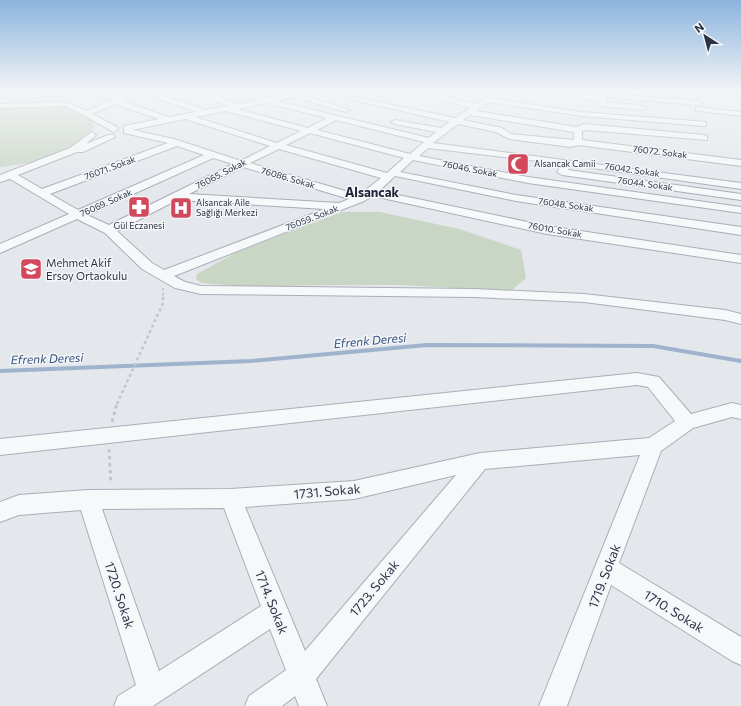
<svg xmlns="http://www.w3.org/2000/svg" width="741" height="706" font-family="Commissioner,sans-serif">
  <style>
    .green { fill: #c9d6c5 }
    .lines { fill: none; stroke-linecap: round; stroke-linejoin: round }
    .stream { stroke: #9fb4cc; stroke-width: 4 }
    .minor-casing { stroke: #a9aeb7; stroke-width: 2 }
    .path-far2 { stroke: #c2c5cb; stroke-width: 2; stroke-dasharray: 2.5 2.5; stroke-linecap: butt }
    .path-far1 { stroke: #c2c5cb; stroke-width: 2.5; stroke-dasharray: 3 3; stroke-linecap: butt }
    .path { stroke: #c2c5cb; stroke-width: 3; stroke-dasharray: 3.5 3.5; stroke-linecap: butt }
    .minor { fill: #f7f8fa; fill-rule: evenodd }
    .labels { text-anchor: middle; stroke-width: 3; stroke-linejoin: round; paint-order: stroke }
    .far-street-label { font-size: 9px; fill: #2b3445; stroke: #f4f6f9 }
    .far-poi-label { font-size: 9px; fill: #2b3445; stroke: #f4f6f9; text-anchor: start }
    .poi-label { font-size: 11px; fill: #2b3445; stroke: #f4f6f9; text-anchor: start }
    .water-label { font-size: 12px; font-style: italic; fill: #34527a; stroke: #f4f6f9 }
    .far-district-label { font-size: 13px; font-weight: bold; fill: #1d2536; stroke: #f4f6f9 }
    .near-street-label { font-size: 13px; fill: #2b3445; stroke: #f4f6f9 }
  </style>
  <rect width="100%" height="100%" fill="#e4e7ec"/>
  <path class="green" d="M66,106l26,14 2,7c-19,30 -61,36 -94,40v-60z
    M342,212h38l79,17 62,21 5,28 -15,13 -112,-6h-76l-73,2 -48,-4 -6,-4 1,-5 40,-22z"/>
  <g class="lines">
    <path class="stream" d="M0,371l251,-10 176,-16 226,1 88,15"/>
    <g class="minor-casing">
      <path id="minor" d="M71,91l1,2c-6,4 -26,5 -32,1l4,-2z
        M78,91h17l32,4v4l-5,2 47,16 27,-5 -58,-21h11l57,19 22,-4 -33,-15h10l32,13 21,-4 -19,-9h10l17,7 39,-7h15l-16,5 46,14 -4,2 -52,-15 -18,4 153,37 7,-6 -41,-8 -4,-2 4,-2 46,8 9,-6 -100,-23 4,-2 101,21 15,-10 -56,-17h12l49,13 23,-13h9l-12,8 87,13 124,10v4h-3l-121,-10 -94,-14 -12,9 101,16 7,-3 120,11 3,1v4l-122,-10 -3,1v9l159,20v6l-163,-21 -7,2 -62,-8 -13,-7 -38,-8 -25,19 308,40v6l-170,-24 -3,5 173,24v6l-179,-25 -5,-3 5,-8 -134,-16 -9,8 109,21 213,30v6l-213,-30 -115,-23 -13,12 116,23 225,32v8l-225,-34 -121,-25 -16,15 168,35 194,29v8l-194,-29 -174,-38 -9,5 -190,75 11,6 16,4 273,3 110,5 141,16 16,4v10l-16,-4 -141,-18 -110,-5 -273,-3 -26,-6 -33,-19 -37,-36 -28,-14 -77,34v-9l69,-30 -59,-35 -10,3v-7l70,-27 22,-16 4,3 -10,9 22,-9h6l1,2 -32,15h-6l-59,23 24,14 126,-46 -44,-10v-7l35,-7 -44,-15 -23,10 25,13 1,2 -4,3 -48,-26 -66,2v-4l67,-2 19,9 28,-12zM266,103l61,15 -19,10 -71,-19zM226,111l75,20 -24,12 -82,-26zM470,115l104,17v8l-63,-6 -9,-6 -39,-8zM185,119l85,27 -29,15 -67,-22 -42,-9zM336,120l88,22 -14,12 -93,-24zM310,133l94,25 -17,15 -101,-28zM177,146l27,9 -126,55 -28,-16zM279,149l102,29 -22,17 -109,-32zM213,158l20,6 -124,61 -22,-10zM243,167l106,32 -10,4 -150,-9zM177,200l148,9 -161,61 -12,-7 -35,-32z
        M553,91h15l31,6 1,-6h8l-2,11 37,4 4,2 -4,2 -41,-4h-3v-4z
        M699,91h18l24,4v4z
        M624,95l75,6 4,2 -4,2 -72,-6 -4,-2z
        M696,107l45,5v4l-42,-5h-3z
        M637,373l22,4 32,37 41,-11 9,2v14l-9,-2 -39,11 -32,23 -42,112 122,74v28l-9,-4 -121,-76 -44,121h-28l101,-251 -155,14 -169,210 11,27h-28l-4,-10 -13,10h-37l4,-10 37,-26 -16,-41 -117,77h-39l4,-10 18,-11 -55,-175 -62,5 -19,7v-20l19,-7 69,-5 143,-1 123,-8 126,-28 169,-15 26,-17 -27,-34 -11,-2 -637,70v-16zM456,475l-151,176 -60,-144 109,-8zM224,508l37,98 -102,65 -57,-162z"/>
    </g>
    <path class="path-far2" d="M163,288v10"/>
    <path class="path-far1" d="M117,404l46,-101v-6"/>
    <path class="path" d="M112,422l5,-19
      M109,449l2,35"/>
    <use href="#minor" class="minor"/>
  </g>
  <linearGradient id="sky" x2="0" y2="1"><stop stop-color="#8bb4dd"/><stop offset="0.48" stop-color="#f3f4f6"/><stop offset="1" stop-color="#f3f4f6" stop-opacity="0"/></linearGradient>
  <rect width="741" height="190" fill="url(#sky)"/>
  <defs>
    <g id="mosque-square" transform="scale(1.15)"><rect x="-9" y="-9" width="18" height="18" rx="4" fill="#d1495b" stroke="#f4f6f9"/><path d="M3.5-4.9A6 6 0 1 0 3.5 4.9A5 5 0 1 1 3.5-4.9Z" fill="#fff"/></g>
    <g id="pharmacy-square" transform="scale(1.15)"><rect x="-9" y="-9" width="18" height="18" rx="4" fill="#d1495b" stroke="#f4f6f9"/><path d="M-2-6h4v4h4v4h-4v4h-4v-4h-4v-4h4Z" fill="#fff"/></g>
    <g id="hospital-square" transform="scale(1.15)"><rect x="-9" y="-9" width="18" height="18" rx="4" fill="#d1495b" stroke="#f4f6f9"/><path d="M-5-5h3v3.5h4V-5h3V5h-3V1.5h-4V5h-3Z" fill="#fff"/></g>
    <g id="school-square" transform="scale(1.15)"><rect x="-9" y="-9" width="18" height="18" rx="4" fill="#d1495b" stroke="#f4f6f9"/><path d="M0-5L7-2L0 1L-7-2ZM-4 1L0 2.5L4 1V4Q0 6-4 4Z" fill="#fff"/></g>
  </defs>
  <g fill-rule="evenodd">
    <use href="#mosque-square" x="518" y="164"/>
    <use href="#pharmacy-square" x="139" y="207"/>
    <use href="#hospital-square" x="181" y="208"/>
    <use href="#school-square" x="31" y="269"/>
  </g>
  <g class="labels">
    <g class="far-street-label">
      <text transform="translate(660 152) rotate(7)" y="3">76072. Sokak</text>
      <text transform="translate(110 168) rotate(-20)" y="3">76071. Sokak</text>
      <text transform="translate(470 169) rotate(11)" y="3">76046. Sokak</text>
      <text transform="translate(632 170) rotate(8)" y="3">76042. Sokak</text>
      <text transform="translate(221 174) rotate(-27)" y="3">76065. Sokak</text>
      <text transform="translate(288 178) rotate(16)" y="3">76086. Sokak</text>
      <text transform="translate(645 184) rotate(8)" y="3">76044. Sokak</text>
      <text transform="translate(106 203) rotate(-24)" y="3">76069. Sokak</text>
      <text transform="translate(566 205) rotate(8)" y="3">76048. Sokak</text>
      <text transform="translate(312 218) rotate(-21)" y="3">76059. Sokak</text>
      <text transform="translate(555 230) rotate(10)" y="3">76010. Sokak</text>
    </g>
    <g class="far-poi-label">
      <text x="534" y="167">Alsancak Camii</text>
      <text x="196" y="206">Alsancak Aile<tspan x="196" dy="10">Sağlığı Merkezi</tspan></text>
      <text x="139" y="229" text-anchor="middle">Gül Eczanesi</text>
    </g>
    <g class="poi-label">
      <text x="46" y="267">Mehmet Akif<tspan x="46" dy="13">Ersoy Ortaokulu</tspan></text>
    </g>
    <g class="water-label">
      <text transform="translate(370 341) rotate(-5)" y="4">Efrenk Deresi</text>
      <text transform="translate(47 359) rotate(-2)" y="4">Efrenk Deresi</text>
    </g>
    <g class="far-district-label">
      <text x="372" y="197">Alsancak</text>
    </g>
    <g class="near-street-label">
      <text transform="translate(327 491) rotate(-5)" y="5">1731. Sokak</text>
      <text transform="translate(604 576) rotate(-69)" y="5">1719. Sokak</text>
      <text transform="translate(374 588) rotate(-50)" y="5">1723. Sokak</text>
      <text transform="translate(120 595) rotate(72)" y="5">1720. Sokak</text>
      <text transform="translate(272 602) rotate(68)" y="5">1714. Sokak</text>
      <text transform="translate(674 611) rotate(32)" y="5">1710. Sokak</text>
    </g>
  </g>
  <g transform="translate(705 36) rotate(324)" stroke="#f4f6f9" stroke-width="3" paint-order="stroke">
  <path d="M0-3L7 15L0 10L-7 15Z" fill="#2b3445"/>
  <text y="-6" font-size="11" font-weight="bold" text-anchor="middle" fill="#2b3445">N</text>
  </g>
</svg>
